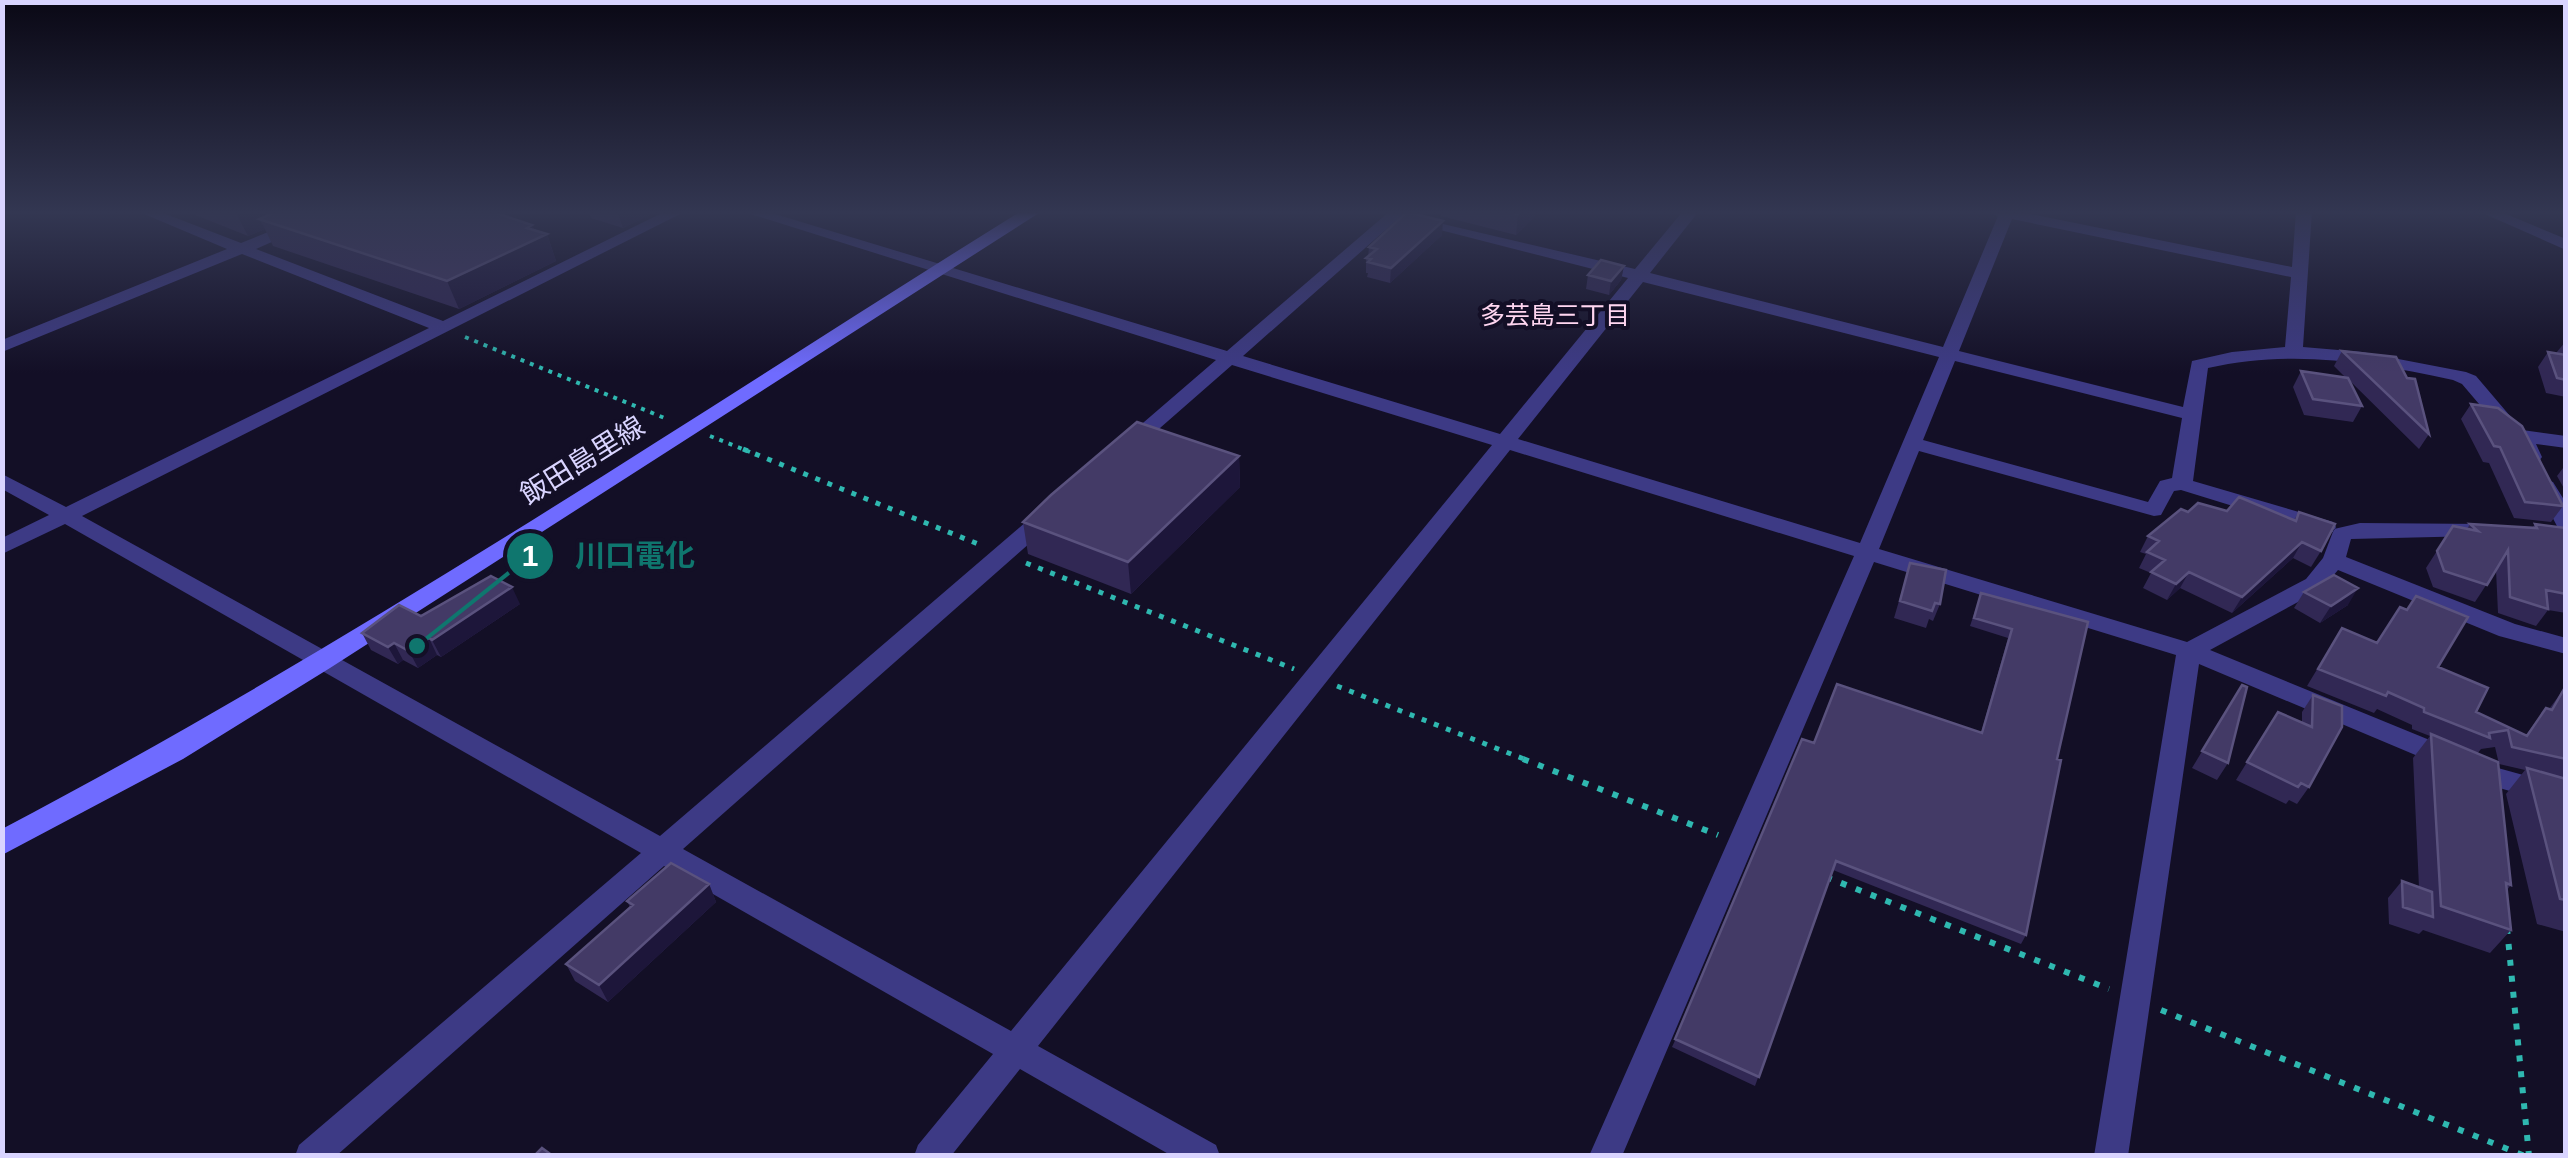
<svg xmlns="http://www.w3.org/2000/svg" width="2568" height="1158" font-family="Arial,'Noto Sans JP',sans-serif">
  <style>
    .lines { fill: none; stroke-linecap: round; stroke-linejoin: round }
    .path-far2 { stroke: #2fb8b0; stroke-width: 4; stroke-dasharray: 4 6; stroke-linecap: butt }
    .path-far1 { stroke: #2fb8b0; stroke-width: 5; stroke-dasharray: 5 8; stroke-linecap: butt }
    .path { stroke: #2fb8b0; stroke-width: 6; stroke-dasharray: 6 10; stroke-linecap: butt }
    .minor { fill: #3d3a85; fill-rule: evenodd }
    .secondary { fill: #6f6bff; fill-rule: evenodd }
    .wall { fill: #312854 }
    .shaded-wall { fill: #1d163a }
    .building { fill: #433a66; stroke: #5a527e; stroke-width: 2.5 }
    .labels { text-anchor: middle; stroke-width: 8; stroke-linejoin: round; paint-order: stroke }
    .far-neighbourhood-label { font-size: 25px; fill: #ffd6f0; stroke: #130f26 }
    .street-label { font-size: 28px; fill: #d9d4ff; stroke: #130f26 }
    .leader { fill: none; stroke: #0f766e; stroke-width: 4 }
    .callout-dot { fill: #0f766e; stroke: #130f26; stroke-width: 4 }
    .mark-label { font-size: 30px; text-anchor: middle; font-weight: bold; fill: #fff }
    .callout-label { font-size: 30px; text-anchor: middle; font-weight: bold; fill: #0f766e; stroke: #130f26; stroke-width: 8; stroke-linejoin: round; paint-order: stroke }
  </style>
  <rect width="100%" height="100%" fill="#130f26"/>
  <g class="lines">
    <path class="path-far2" d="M465,337l202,82
      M710,436l40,16"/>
    <path class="path-far1" d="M743,449l240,97
      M1026,563l268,106
      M1337,686l192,75"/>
    <path class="path" d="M1523,759l195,76
      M1826,877l283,112
      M2507,928l22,228
      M2161,1010l364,146"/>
    <path class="minor" d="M137,211h21l83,32 79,-32h21l-85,38 187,72 223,-110h20l-604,305 578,320 380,-326h16l3,5 -3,5 -373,329 328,182 481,-586 -260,-80 -96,84h-14l-3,-4 3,-4 94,-81 -475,-149h24l462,140 163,-140h17l-164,145 257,78 128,-156 -219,-56v-6l226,53 48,-58h16l-49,62 293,74 55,-131 -12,-5h30l276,56 4,-56h16l-9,136 59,5 104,20 10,4 40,47 3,4 -3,4h-14l-40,-47 -9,-4c-81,-18 -162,-31 -245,-12l-15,113 140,41 3,5 -3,5h-16l-136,-42 -7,1 -13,24 -7,1 -235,-65 -40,98 308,93 119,-63 17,-21 11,-29 26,-6 125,1 3,5 -3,5 -8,2 -126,3 -5,18 169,67 51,14v16l-67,-18 -161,-66 -16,19 -112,61 288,118 68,19v20l-84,-24 -283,-119 -71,492h-34l82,-501 -302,-93 -252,594h-33l265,-600 -344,-106 -472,596 178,99 4,11h-48l-152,-87 -69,87h-37l4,-11 75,-91 -329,-188 -328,290h-41l4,-11 342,-292 -576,-329 -63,30v-16l47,-23 -47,-26v-15l64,33 363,-179 -187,-74 -240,98v-12l225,-91zM2012,219l279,58 -6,70 -53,5 -40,9 -9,46 -224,-56zM1643,282l296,75 -79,186 -342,-104zM1955,361l227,57 -10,60 -12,3 -12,21 -225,-62z
      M2478,211h21l67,28v11z
      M2522,430l44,6v12l-30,-4 6,13 -3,4h-14l-13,-25z
      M2546,480l7,2 13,21v26l-8,-1 -22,-42z"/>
    <path class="secondary" d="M1021,211h21l-712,457 -147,91 -181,96v-26c352,-185 683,-408 1019,-618z"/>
  </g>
  <path class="wall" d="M191,211h299l57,23 9,27 -97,48 -186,-63 -8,-17 -17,7 -55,-22z
    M589,211h69l-35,17 -32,-10z
    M1442,211h98l-24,24 -75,-19z
    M1442,235l-52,48 -23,-6 1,-4h-2v-15l2,-1 1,-10z
    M1624,266l-3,14 -12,15 -23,-6 2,-14z
    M2566,341v56l-20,-4 -8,-26 10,-15 8,1z
    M2342,351l87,83 -10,15 -69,-68 12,25 -9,16 -49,-7 -11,-28 8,-16 45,7 -12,-12z
    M2471,404l92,102 -12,16 -37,-4 -25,-55 -6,-1 -22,-43z
    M1239,456l1,31 -109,107 -103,-40 -5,-32z
    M2566,464v28l-9,-16z
    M2227,511l67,9 5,-8 22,39 -10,16 -18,-9 -61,55 -52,-25 -13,12 -24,-12 8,-15 -12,-5 7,-14 -6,-2 8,-16 40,-24z
    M2470,524l62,4 3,-4 31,4v85l-18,-3 -12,16 -38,-13 -2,-43 -21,32 -42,-15 -7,-19 27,-42 14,3z
    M1910,563l30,41 -7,17 -4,-2 -3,9 -32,-10z
    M2304,592l44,13 -28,18 -26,-15z
    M1981,593l107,29 -31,137 -31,176 -5,9 -188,-74 -78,216 -83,-39 142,-304 167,-10 27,-95 -38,-12z
    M520,604l-79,53 -4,-2 -19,13 -15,-8 -5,4 -27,-14 -9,-17 59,-17z
    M2342,628l96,39 38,45 49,24 21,-28 3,1 15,-20h2v243l-29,-8 -31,-130 19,-24 -26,-6 -4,-17 -14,2 -4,5 34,131 -4,5 4,40 -21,23 -67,-23 -4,4 -30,-10 -1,-26 14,-17 17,6 -6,-129 17,-22 -18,-7v-4l-35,-16 -3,4 -67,-27z
    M2242,685l-14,78 -11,17 -25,-12z
    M2313,695l-4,92 -12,17 -8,-4 -3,4 -50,-24 42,-68 24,11v-11z
    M709,884l7,18 -108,100 -33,-21 -9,-17 64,-57 -3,-6z"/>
  <path class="shaded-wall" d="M235,211h76l-52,8 6,10 -17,7z
    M617,211h41l-35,17z
    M1522,211h18l-24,24 2,-21z
    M1443,221l-1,14 -52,48 1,-15z
    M532,225l5,13 10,-4 9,27 -97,48 -12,-28z
    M1624,266l-3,14 -12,15 2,-14z
    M1239,456l1,31 -109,107 -3,-32z
    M2302,542l-9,16 -61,55 10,-16z
    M2189,572l-9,16 -13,12 9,-16z
    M512,587l8,17 -79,53 -9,-17z
    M2358,588l-10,17 -28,18 11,-17z
    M429,638l8,17 -19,13 -9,-17z
    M394,643l9,17 -5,4 -10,-17z
    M709,884l7,18 -108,100 -9,-17z"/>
  <path class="building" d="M278,211h212l42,14 -5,3 20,6 -100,47 -188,-62z
    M1503,211h19l-4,3z
    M1407,212l36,9 -52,47 -23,-6 3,-3 -5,-1 11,-9 -8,-2z
    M1601,260l23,6 -13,15 -23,-6z
    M2342,351l54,6 11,21 8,1 14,55z
    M2548,352l18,3v25l-9,-2z
    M2301,371l47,7 14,28 -49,-7z
    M2471,404l27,4 24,18 41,80 -38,-4 -25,-55 -6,-1z
    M1137,422l102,34 -111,106 -105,-40 28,-27z
    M2239,497l57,24 3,-9 36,12 -14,27 -19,-9 -60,55 -53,-25 -13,12 -25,-12 14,-12 -18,-8 12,-11 -11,-5 33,-27 7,3 10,-9 29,8z
    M2470,524l67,4 -2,-4 31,4v66l-20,-4 2,19 -38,-12 -2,-47 -21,35 -43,-14 -7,-20 16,-25 25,5z
    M1910,563l36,7 -6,34 -5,-1 -3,8 -32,-10z
    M2334,575l24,13 -27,18 -27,-14z
    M491,576l21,11 -80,53 -3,-2 -20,13 -15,-8 -6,4 -26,-14 37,-28 22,11z
    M1981,593l107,29 -31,137 4,1 -35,175 -190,-74 -77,216 -84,-38 127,-300 12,4 23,-59 145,49 30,-104 -38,-11z
    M2416,596l52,21 -30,50 50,21 -12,24 51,24 19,-28 6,2 12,-21h2v70l-54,-12 -4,-17 -19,3 1,5 -66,-26v-4l-36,-16 -2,4 -68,-27 24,-41 35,15 23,-36 7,3z
    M2242,685l5,2 -19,76 -26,-12z
    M2313,695l29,11v21l-33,60 -8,-4 -3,4 -51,-25 31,-50 34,15z
    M2431,734l67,28 13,123 -5,-2 5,47 -70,-24z
    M2527,768l39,11v121l-6,-1z
    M671,863l38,21 -110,101 -33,-21 67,-59 -6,-4z
    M2402,881l30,11 1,25 -30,-10z
    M542,1148l11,8h-19z"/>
  <linearGradient id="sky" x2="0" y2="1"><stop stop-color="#0a0815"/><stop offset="0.57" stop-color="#333752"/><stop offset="1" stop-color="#333752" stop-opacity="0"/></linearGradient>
  <rect width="2568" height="373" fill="url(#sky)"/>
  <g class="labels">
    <g class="far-neighbourhood-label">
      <text x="1555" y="324">多芸島三丁目</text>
    </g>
    <g class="street-label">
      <text transform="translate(582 460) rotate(-32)" y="10">飯田島里線</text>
    </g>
  </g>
  <path class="leader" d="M417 646L530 556"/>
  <g class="callout-dot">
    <circle cx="417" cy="646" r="10"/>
    <circle cx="530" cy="556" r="25"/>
  </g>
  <g class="mark-label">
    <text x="530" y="566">1</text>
  </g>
  <g class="callout-label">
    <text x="635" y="566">川口電化</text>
  </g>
  <rect width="2568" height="1158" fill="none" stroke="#d9d4ff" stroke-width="10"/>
</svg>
